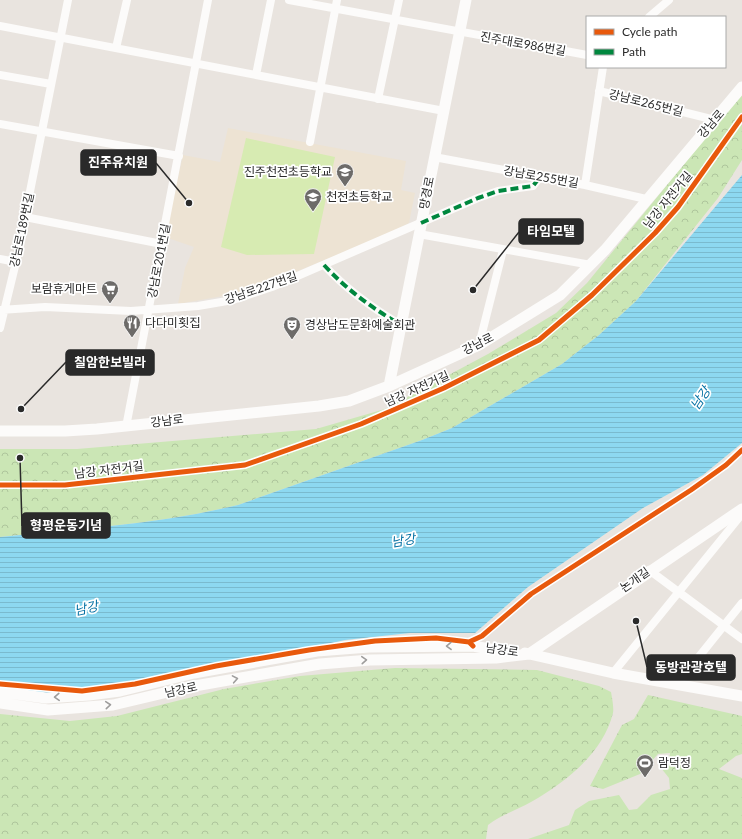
<svg xmlns="http://www.w3.org/2000/svg" width="742" height="839" font-family="Lato,'Noto Sans KR',sans-serif">
  <style>
    .education { fill: #ede3d3 }
    .forest { fill: url(#forest-crowns) }
    .pitch { fill: #d7ebb2 }
    .water { fill: url(#water-rules) }
    .lines { fill: none; stroke-linecap: round; stroke-linejoin: round }
    .minor { stroke: #fcfbfa; stroke-width: 8 }
    .tertiary { stroke: #fcfbfa; stroke-width: 11 }
    .quiet { stroke: #00873e; stroke-width: 4; stroke-dasharray: 8 4; stroke-linecap: butt }
    .cycleway-casing { stroke: #fff; stroke-width: 8 }
    .cycleway { stroke: #e8590c; stroke-width: 5 }
    .oneway { stroke: #9e9d9c }
    .labels { text-anchor: middle; stroke-width: 3.5; stroke-linejoin: round; paint-order: stroke }
    .street-label { font-size: 12px; fill: #2a2a2a; stroke: #fff }
    .poi-label { font-size: 12px; fill: #2a2a2a; stroke: #fff; text-anchor: start }
    .water-label { font-size: 13px; font-style: italic; fill: #0470a3; stroke: #fff }
    .leader { fill: none; stroke: #2a2a2a; stroke-width: 1.5 }
    .callout-dot { fill: #2a2a2a; stroke: #fff; stroke-width: 1.5 }
    .callout { fill: #2a2a2a; stroke: #2a2a2a; stroke-width: 1.5 }
    .callout-label { font-size: 13px; text-anchor: middle; font-weight: bold; fill: #fff }
  </style>
  <defs>
    <pattern id="forest-crowns" width="20" height="18" patternUnits="userSpaceOnUse"><rect width="20" height="18" fill="#cbe6b5"/><path d="M2 6a3 3 0 1 1 6 0M12 15a3 3 0 1 1 6 0" fill="none" stroke="#aec59c"/></pattern>
    <pattern id="water-rules" width="6" height="5" patternUnits="userSpaceOnUse"><rect width="6" height="5" fill="#8dd8f0"/><path d="M0 2.5h6" fill="none" stroke="#7abace"/></pattern>
  </defs>
  <rect width="100%" height="100%" fill="#e9e4df"/>
  <path class="education" d="M228,128l178,33 -5,29 14,3 -6,30 -30,15 -106,43 -39,13 -56,10 7,-36 9,-21 -29,-10 18,-82 37,7z"/>
  <path class="forest" d="M742,93v67l-24,38 -82,103 -37,34 -37,29 -110,64 -30,12 -184,65c-78,19 -159,24 -238,32v-88h77l239,-20 69,-20 103,-55 68,-41 31,-30z
    M395,668l142,2 62,16 12,6c1,6 3,15 2,21 -10,40 -47,69 -82,89 -14,8 -30,13 -43,23l-2,14h-486v-125l70,7 47,-5 107,-27 76,-13z
    M648,695l94,21v38l-6,2 -17,13 23,9v61h-214l41,-14 6,-15 14,-9 30,-6 10,15 8,-1 14,-14 19,-6 -1,-11 -8,-10 8,-7 1,-8 -12,1 -18,20 -37,15 -13,-3 32,-61 12,-6z"/>
  <path class="pitch" d="M246,138l89,19 -21,97 -67,1 -26,-8z"/>
  <path class="water" d="M742,175v268l-39,32 -60,33 -115,79 -53,46h-65l-65,7 -127,29 -146,30 -72,-6v-156c79,-8 160,-13 238,-32l184,-65 30,-12 110,-64 37,-29 37,-34z"/>
  <g class="lines">
    <path class="minor" d="M289,0l298,55
      M649,17l20,-17
      M0,26l444,85
      M116,48l11,-48
      M0,75l51,9
      M256,75l15,-75
      M599,91l116,29
      M378,99l21,-99
      M0,124l179,32
      M310,142l27,-142
      M434,157l151,28 61,14
      M585,185l18,-118
      M25,217l137,27
      M419,234l172,31
      M0,259l16,3
      M324,265c23,25 48,43 77,60
      M0,310l45,-3 86,4 67,-5 35,-6 39,-13 206,-89 20,-7 35,-5 7,-9
      M0,328l16,-66 52,-262
      M479,345l24,-95
      M126,427l82,-427
      M649,570l93,69
      M613,673l129,-159
      M677,684l65,-81"/>
    <path class="tertiary" d="M389,386l77,-386
      M0,431h65l32,-2 222,-23 30,-5 40,-15 90,-41 81,-50 45,-45 137,-163
      M525,653l88,20 129,23
      M0,692l46,6 43,-3 31,-4 74,-18 123,-22 52,-4 104,-1 33,6
      M0,703l48,7 65,-5 76,-18 131,-23 50,-4 126,-2 33,-4 213,-145"/>
    <path class="quiet" d="M421,223l57,-25 20,-7 35,-5 7,-9
      M324,265c23,25 48,43 77,60"/>
    <g class="cycleway-casing">
      <path id="cycleway" d="M0,485h65l180,-20 116,-41 83,-36 95,-48 53,-45 63,-62 23,-26 64,-90
        M473,646l-4,-4 13,-6 49,-42 160,-104 35,-25 16,-15
        M0,684l82,7 53,-7 81,-18 93,-16 66,-9 61,-3 33,4"/>
    </g>
    <use href="#cycleway" class="cycleway"/>
  </g>
  <defs><path id="oneway-chevron" d="M-2-3.5L2.5 0L-2 3.5" fill="none" stroke-width="1.6" stroke-linecap="round" stroke-linejoin="round"/></defs>
  <g class="oneway">
    <use href="#oneway-chevron" transform="translate(449 646) rotate(179)"/>
    <use href="#oneway-chevron" transform="translate(364 660) rotate(-4)"/>
    <use href="#oneway-chevron" transform="translate(235 679) rotate(-10)"/>
    <use href="#oneway-chevron" transform="translate(57 697) rotate(177)"/>
    <use href="#oneway-chevron" transform="translate(108 705) rotate(-5)"/>
  </g>
  <defs>
    <g id="school-pin" transform="scale(0.9)"><path d="M0 17L-7.5 6A9.5 9.5 0 1 1 7.5 6Z" fill="#6d6b69" stroke="#fff"/><path d="M0-5L7-2L0 1L-7-2ZM-4 1L0 2.5L4 1V4Q0 6-4 4Z" fill="#fff"/></g>
    <g id="supermarket-pin" transform="scale(0.9)"><path d="M0 17L-7.5 6A9.5 9.5 0 1 1 7.5 6Z" fill="#6d6b69" stroke="#fff"/><path d="M-6-5.5h2.5l.6 2H6L4.5 2H-2.5L-4.4-4H-6ZM-1.5 3.2a1.3 1.3 0 1 0 .1 0ZM3 3.2a1.3 1.3 0 1 0 .1 0Z" fill="#fff"/></g>
    <g id="restaurant-pin" transform="scale(0.9)"><path d="M0 17L-7.5 6A9.5 9.5 0 1 1 7.5 6Z" fill="#6d6b69" stroke="#fff"/><path d="M-5-6h1v4h1v-4h1v4h1v-4h1v5L-1.5 .5V6h-2V.5L-5-1ZM5-6V6H3V1.5H1.5Q1.5-4 5-6Z" fill="#fff"/></g>
    <g id="theatre-pin" transform="scale(0.9)"><path d="M0 17L-7.5 6A9.5 9.5 0 1 1 7.5 6Z" fill="#6d6b69" stroke="#fff"/><path d="M-5-5.5Q0-4 5-5.5V0Q5 5 0 6Q-5 5-5 0ZM-3.3-2.5H-1v1.5H-3.3ZM1-2.5H3.3v1.5H1ZM-2.8 1Q0 5.5 2.8 1Z" fill="#fff"/></g>
    <g id="stadium-pin" transform="scale(0.9)"><path d="M0 17L-7.5 6A9.5 9.5 0 1 1 7.5 6Z" fill="#6d6b69" stroke="#fff"/><path d="M0-5a6.5 5 0 1 0 0 10a6.5 5 0 1 0 0-10ZM-3.5-1.8h7v3.6h-7Z" fill="#fff"/></g>
  </defs>
  <g fill-rule="evenodd">
    <use href="#school-pin" x="345" y="172"/>
    <use href="#school-pin" x="313" y="197"/>
    <use href="#supermarket-pin" x="110" y="289"/>
    <use href="#restaurant-pin" x="132" y="323"/>
    <use href="#theatre-pin" x="292" y="325"/>
    <use href="#stadium-pin" x="645" y="763"/>
  </g>
  <g class="labels">
    <g class="street-label">
      <text transform="translate(523 44) rotate(10)" y="4">진주대로986번길</text>
      <text transform="translate(646 103) rotate(14)" y="4">강남로265번길</text>
      <text transform="translate(711 124) rotate(-49)" y="4">강남로</text>
      <text transform="translate(541 177) rotate(10)" y="4">강남로255번길</text>
      <text transform="translate(427 193) rotate(-79)" y="4">망경로</text>
      <text transform="translate(668 200) rotate(-51)" y="4">남강 자전거길</text>
      <text transform="translate(22 230) rotate(-78)" y="4">강남로189번길</text>
      <text transform="translate(159 261) rotate(-79)" y="4">강남로201번길</text>
      <text transform="translate(261 288) rotate(-19)" y="4">강남로227번길</text>
      <text transform="translate(478 344) rotate(-27)" y="4">강남로</text>
      <text transform="translate(417 389) rotate(-24)" y="4">남강 자전거길</text>
      <text transform="translate(167 421) rotate(-7)" y="4">강남로</text>
      <text transform="translate(109 470) rotate(-7)" y="4">남강 자전거길</text>
      <text transform="translate(635 580) rotate(-35)" y="4">논개길</text>
      <text transform="translate(502 650) rotate(8)" y="4">남강로</text>
      <text transform="translate(181 690) rotate(-13)" y="4">남강로</text>
    </g>
    <g class="poi-label">
      <text x="332" y="176" text-anchor="end">진주천전초등학교</text>
      <text x="326" y="201">천전초등학교</text>
      <text x="97" y="293" text-anchor="end">보람휴게마트</text>
      <text x="145" y="327">다다미횟집</text>
      <text x="305" y="329">경상남도문화예술회관</text>
      <text x="658" y="767">람덕정</text>
    </g>
    <g class="water-label">
      <text transform="translate(700 398) rotate(-56)" y="5">남강</text>
      <text transform="translate(403 540) rotate(-10)" y="5">남강</text>
      <text transform="translate(86 608) rotate(-13)" y="5">남강</text>
    </g>
  </g>
  <path class="leader" d="M189 203L156 163M473 290L519 232M21 409L66 362M20 458L22 526M636 621L647 667"/>
  <g class="callout-dot">
    <circle cx="189" cy="203" r="4"/>
    <circle cx="473" cy="290" r="4"/>
    <circle cx="21" cy="409" r="4"/>
    <circle cx="20" cy="458" r="4"/>
    <circle cx="636" cy="621" r="4"/>
  </g>
  <g class="callout">
    <rect x="81" y="150" width="75" height="25" rx="4"/>
    <rect x="519" y="219" width="64" height="25" rx="4"/>
    <rect x="66" y="350" width="88" height="25" rx="4"/>
    <rect x="22" y="513" width="88" height="25" rx="4"/>
    <rect x="647" y="655" width="88" height="25" rx="4"/>
  </g>
  <g class="callout-label">
    <text x="118" y="167">진주유치원</text>
    <text x="551" y="236">타임모텔</text>
    <text x="110" y="367">칠암한보빌라</text>
    <text x="66" y="530">형평운동기념</text>
    <text x="691" y="672">동방관광호텔</text>
  </g>
  <rect x="586" y="16" width="140" height="52" fill="#ffffff" stroke="#aaaaaa"/>
  <rect x="594" y="29" width="20" height="6" fill="#e8590c" stroke="#aaaaaa"/>
  <text x="622" y="36" font-size="12" fill="#2a2a2a">Cycle path</text>
  <rect x="594" y="49" width="20" height="6" fill="#00873e" stroke="#aaaaaa"/>
  <text x="622" y="56" font-size="12" fill="#2a2a2a">Path</text>
</svg>
